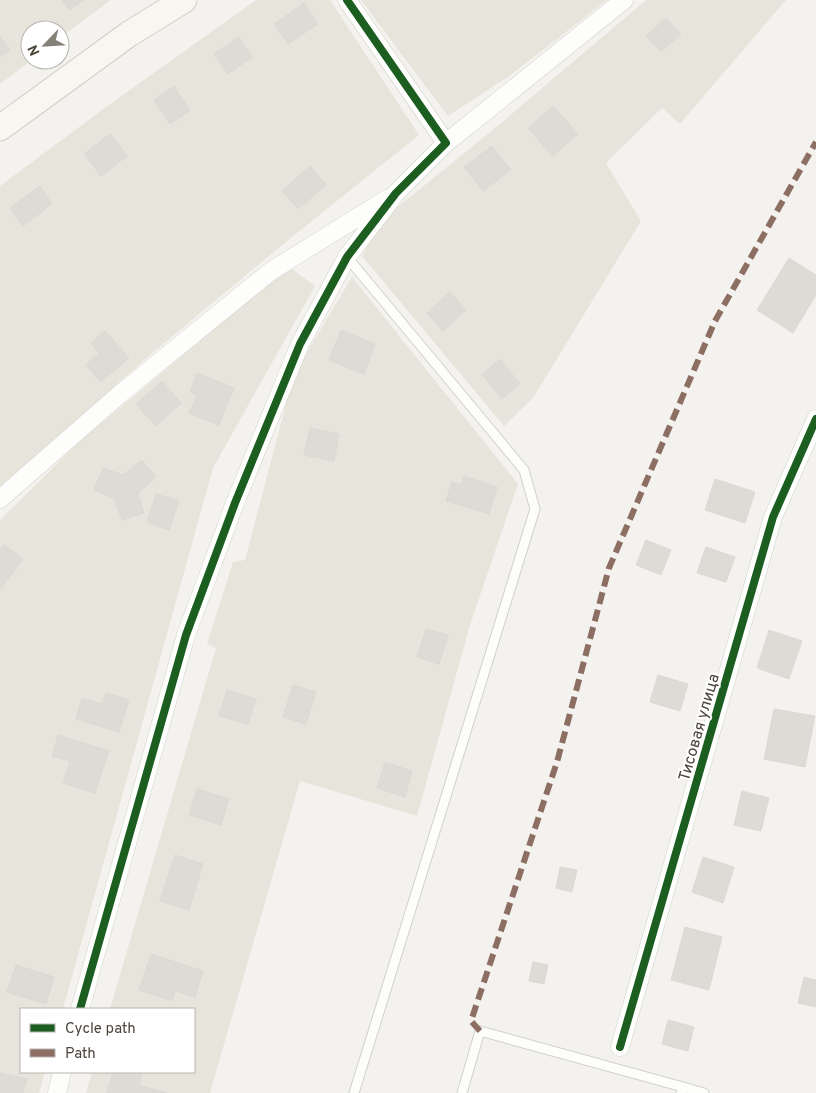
<svg xmlns="http://www.w3.org/2000/svg" width="816" height="1093" font-family="Overpass,sans-serif">
  <style>
    .residential { fill: #e7e4dc }
    .building { fill: #dedbd6; stroke: #dcd9d4 }
    .lines { fill: none; stroke-linecap: round; stroke-linejoin: round }
    .lane-casing { stroke: #d2d0cb; stroke-width: 11 }
    .street-casing { stroke: #d2d0cb; stroke-width: 19 }
    .secondary-casing { stroke: #d3cfc5; stroke-width: 27 }
    .lane { stroke: #fdfdfc; stroke-width: 9 }
    .street { stroke: #fdfdfc; stroke-width: 18 }
    .secondary { stroke: #f7f6f1; stroke-width: 25 }
    .quiet { stroke: #8d6e63; stroke-width: 6; stroke-dasharray: 12 6; stroke-linecap: butt }
    .cycleway-casing { stroke: #fff; stroke-width: 11 }
    .cycleway { stroke: #1b5e20; stroke-width: 8 }
    .labels { text-anchor: middle; stroke-width: 4; stroke-linejoin: round; paint-order: stroke }
    .street-label { font-size: 16px; fill: #4b4439; stroke: #fff }
  </style>
  <rect width="100%" height="100%" fill="#f4f2ee"/>
  <path class="residential" d="M0,0h111l-51,38v-8h-30v30h2l-32,24z
    M256,0h74l89,135 -132,106 -137,114 -150,132v-301l110,-82z
    M361,0h246l-99,77 -60,39z
    M646,0h140l-106,124 -18,-16 -56,55 35,58 -108,177 -29,28 -142,-170 21,-37 111,-90z
    M289,267l26,19 -102,182 -150,541h-42v63h24l-6,21h-39v-573l79,-78z
    M352,277l166,207 -48,141 -53,191 -117,-35 -90,312h-124l6,-21h102v-63h-84l106,-361 -9,-4 26,-82 12,-2 49,-186z"/>
  <path class="building" d="M62,0h22l-15,10z
    M304,3l14,21 -30,20 -14,-20z
    M666,18l15,16 -20,18 -15,-16z
    M0,36l10,14 -10,7z
    M239,37l13,20 -24,17 -14,-20z
    M174,86l16,25 -20,13 -16,-24z
    M553,106l25,28 -26,22 -24,-28z
    M110,134l17,22 -26,20 -17,-22z
    M492,146l19,24 -28,21 -19,-24z
    M310,166l16,19 -28,24 -16,-18z
    M40,186l12,18 -29,22 -13,-18z
    M789,258l27,17v20l-23,38 -36,-23z
    M450,292l16,18 -23,21 -16,-18z
    M341,330l34,14 -11,30 -35,-14z
    M105,331l24,27 -28,24 -15,-17 13,-12 -8,-10z
    M500,359l20,25 -18,15 -20,-25z
    M197,373l37,15 -15,37 -30,-12 8,-18 -7,-3z
    M162,381l19,22 -25,23 -20,-22z
    M310,428l29,6 -5,27 -30,-6z
    M142,460l14,17 -18,16 6,20 -22,7 -8,-22 -20,-8 9,-22 20,7z
    M464,476l33,11 -8,27 -43,-13 6,-19 9,3z
    M715,479l40,13 -10,31 -40,-13z
    M156,494l23,7 -10,29 -22,-8z
    M646,540l25,10 -10,25 -25,-10z
    M4,545l19,14 -22,29 -1,-38z
    M706,547l29,10 -9,25 -29,-9z
    M426,629l22,6 -9,29 -22,-7z
    M769,630l33,11 -13,38 -32,-11z
    M658,675l30,9 -8,27 -30,-9z
    M293,685l23,7 -10,32 -23,-7z
    M227,690l29,9 -8,25 -29,-8z
    M106,693l23,7 -10,32 -43,-13 6,-21 20,6z
    M774,709l41,7 -10,51 -41,-8z
    M58,735l51,16 -14,42 -32,-10 7,-22 -18,-5z
    M385,762l27,9 -7,26 -28,-9z
    M197,789l32,10 -8,26 -32,-10z
    M742,791l27,7 -8,33 -27,-6z
    M175,855l28,9 -14,46 -29,-9z
    M703,857l31,10 -11,36 -31,-11z
    M560,867l17,3 -5,22 -16,-4z
    M685,927l37,10 -13,53 -38,-10z
    M151,954l52,17 -8,26 -20,-6 -3,10 -33,-11z
    M533,962l15,3 -4,19 -15,-3z
    M16,965l38,12 -8,27 -39,-12z
    M804,977l12,3v27l-18,-4z
    M668,1020l26,7 -6,24 -26,-7z
    M113,1072h29l-3,13 28,8h-60z
    M0,1073l27,6 -4,14h-23z"/>
  <g class="lines">
    <g class="lane-casing">
      <path id="lane" d="M347,257l177,213 11,39 -181,584
        M683,1087l21,6
        M462,1093l18,-62 203,56 -2,6"/>
    </g>
    <g class="street-casing">
      <path id="street" d="M446,143l178,-143
        M0,499l120,-105 151,-123 116,-72
        M80,1009l106,-374 49,-132 65,-159 47,-87 49,-64 50,-50 -99,-143
        M620,1047l153,-530 43,-98
        M57,1093l5,-21"/>
    </g>
    <g class="secondary-casing">
      <path id="secondary" d="M0,128l129,-94 55,-34"/>
    </g>
    <use href="#lane" class="lane"/>
    <use href="#street" class="street"/>
    <use href="#secondary" class="secondary"/>
    <path class="quiet" d="M480,1031l-9,-10 86,-259 52,-194 106,-247 101,-179"/>
    <g class="cycleway-casing">
      <path id="cycleway" d="M80,1009l106,-374 49,-132 65,-159 47,-87 49,-64 50,-50 -99,-143
        M620,1047l153,-530 43,-98"/>
    </g>
    <use href="#cycleway" class="cycleway"/>
  </g>
  <g class="labels">
    <g class="street-label">
      <text transform="translate(698 727) rotate(-74)" y="6">Тисовая улица</text>
    </g>
  </g>
  <rect x="20" y="1008" width="175" height="65" fill="#ffffff" stroke="#b7b4b0"/>
  <rect x="30" y="1024" width="25" height="8" fill="#1b5e20" stroke="#b7b4b0"/>
  <text x="65" y="1033" font-size="15" fill="#4b4439">Cycle path</text>
  <rect x="30" y="1049" width="25" height="8" fill="#8d6e63" stroke="#b7b4b0"/>
  <text x="65" y="1058" font-size="15" fill="#4b4439">Path</text>
  <g transform="translate(45 45) rotate(245)"><circle r="24" fill="#ffffff" stroke="#b7b4b0"/>
  <path d="M0-4L9 19L0 12L-9 19Z" fill="#868178"/>
  <text y="-8" font-size="14" font-weight="bold" text-anchor="middle" fill="#4b4439">N</text>
  </g>
</svg>
